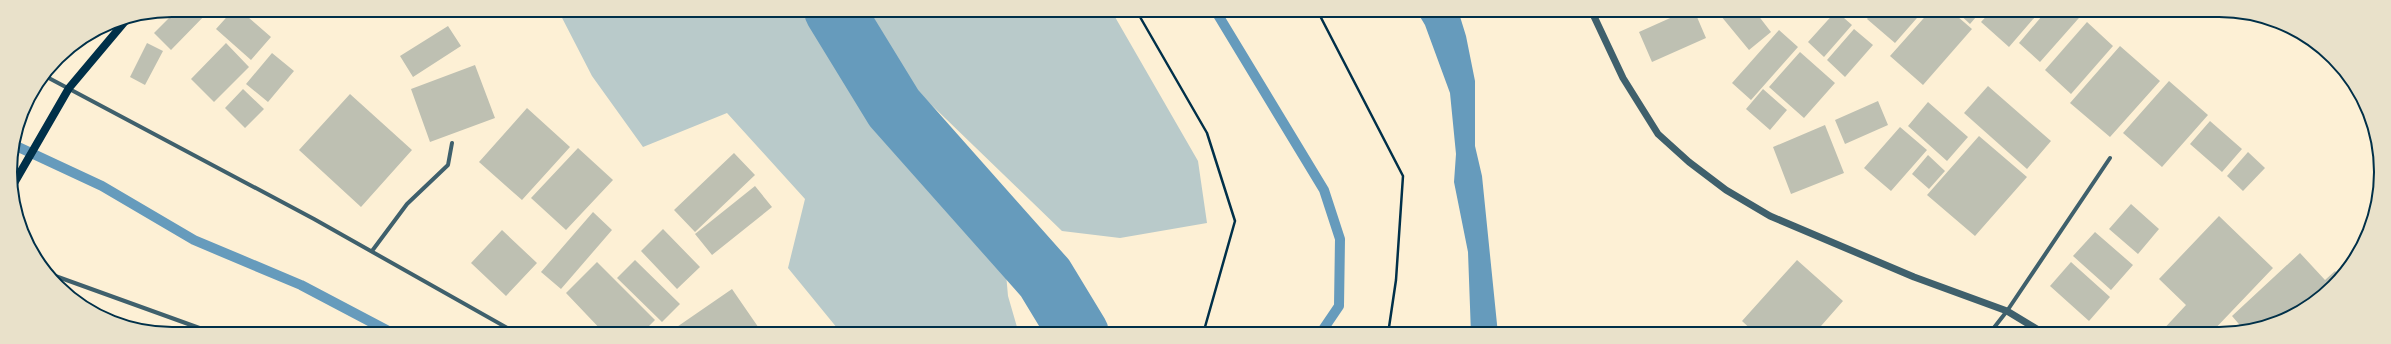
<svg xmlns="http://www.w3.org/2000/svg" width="2391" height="344" font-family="'Fira Sans Condensed',sans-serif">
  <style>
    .green { fill: #b9caca }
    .water { fill: #669bbc }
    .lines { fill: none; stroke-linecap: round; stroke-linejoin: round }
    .stream { stroke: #669bbc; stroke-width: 10 }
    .river { stroke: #669bbc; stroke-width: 60 }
    .building { fill: #bec0b2 }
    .path { stroke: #003049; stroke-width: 2.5 }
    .minor { stroke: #3f606c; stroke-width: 4 }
    .tertiary { stroke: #3f606c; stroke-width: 7 }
    .secondary { stroke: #003049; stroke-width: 8 }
    .rim { fill: none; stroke: #003049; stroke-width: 2 }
  </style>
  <rect width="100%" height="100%" fill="#fdf0d5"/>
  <path class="green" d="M558,10h243l53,68 25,39 124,123 5,56 11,38h-177l-54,-66 17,-69 -78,-86 -84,34 -51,-71z
    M866,10h245l87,151 9,62 -87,15 -58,-7 -146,-141z"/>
  <path class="water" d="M1416,10h42l8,26 9,45v65l7,30 16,158h-27l-3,-82 -14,-70 2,-28 -6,-61 -25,-68z"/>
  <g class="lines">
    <path class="stream" d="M1215,10l109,180 16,49 -1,67 -19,28
      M14,145l88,41 92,54 107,45 93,49"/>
    <path class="river" d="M834,10l60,98 151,170 34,56"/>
  </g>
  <path class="building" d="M177,10h33l-39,40 -17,-17z
    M233,10h7l31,27 -20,23 -35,-31z
    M1688,10h6l12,28 -54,24 -13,-30z
    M1716,10h38l17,22 -22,18z
    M1874,10h50l-29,33 -28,-24z
    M1931,10h19l22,19 -49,56 -33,-29z
    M1955,10h27l-12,14z
    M1992,10h49l-32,37 -28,-25z
    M2047,10h39l-46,52 -21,-19z
    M1836,11l16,14 -28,32 -16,-15z
    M2087,22l26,24 -42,48 -26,-24z
    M448,26l13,20 -48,31 -13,-21z
    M1854,29l19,16 -28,32 -18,-17z
    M1779,30l19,17 -47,53 -19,-17z
    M147,43l16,8 -18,34 -15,-8z
    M226,43l23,24 -35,35 -23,-23z
    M2120,46l40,35 -50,56 -40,-34z
    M1800,52l35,31 -31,35 -35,-31z
    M272,53l22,18 -26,31 -22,-18z
    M475,65l20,53 -65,24 -19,-53z
    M2169,81l39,34 -46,52 -39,-34z
    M1988,86l63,55 -24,28 -63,-56z
    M243,89l21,20 -19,19 -20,-20z
    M1763,89l24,21 -17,20 -24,-21z
    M350,94l62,56 -51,57 -62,-57z
    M1878,101l10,24 -43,19 -10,-24z
    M1928,102l40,35 -21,24 -39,-35z
    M527,108l43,39 -48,53 -43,-38z
    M2210,121l32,28 -20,23 -32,-28z
    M1825,125l19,48 -53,21 -18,-47z
    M1900,127l27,23 -36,41 -27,-23z
    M1979,136l48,41 -52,59 -48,-41z
    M578,148l35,32 -47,50 -35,-32z
    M2248,152l17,16 -22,23 -16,-15z
    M734,153l21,22 -60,57 -21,-22z
    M1928,155l17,16 -16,18 -17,-15z
    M755,186l17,21 -60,48 -17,-21z
    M2131,204l28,25 -21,25 -29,-25z
    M593,212l19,18 -51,59 -20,-17z
    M2219,216l54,52 -63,66h-51l27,-29 -27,-26z
    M663,229l37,38 -23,22 -36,-38z
    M502,230l35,33 -31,33 -35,-33z
    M2095,232l38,33 -22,25 -38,-34z
    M2300,253l25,27 10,-9 6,6 -8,10 -43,30 -46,13 -12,-14z
    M635,260l45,44 -18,18 -45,-44z
    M1797,260l46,41 -29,33h-58l-14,-13z
    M597,262l58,58 -14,14h-36l-39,-41z
    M2071,262l39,35 -21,24 -39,-35z
    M732,289l31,45h-90l-2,-3z"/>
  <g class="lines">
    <path class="path" d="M1136,10l71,123 28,88 -32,113
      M1317,10l86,166 -7,104 -8,54"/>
    <path class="minor" d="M45,76l269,143 204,115
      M372,251l35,-47 41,-39 4,-22
      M47,273l169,61
      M1989,334l18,-23 103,-153"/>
    <path class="tertiary" d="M1591,10l32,68 35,56 31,28 37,28 44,26 144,61 93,34 38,23"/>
    <path class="secondary" d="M13,185l56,-97 58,-69"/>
  </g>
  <path d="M0 0H2391V344H0ZM172 17H2219A155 155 0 0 1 2374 172V172A155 155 0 0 1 2219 327H172A155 155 0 0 1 17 172V172A155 155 0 0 1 172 17Z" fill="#e9e1ca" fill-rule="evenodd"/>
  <path class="rim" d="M172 17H2219A155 155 0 0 1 2374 172V172A155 155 0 0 1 2219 327H172A155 155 0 0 1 17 172V172A155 155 0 0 1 172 17Z"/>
</svg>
